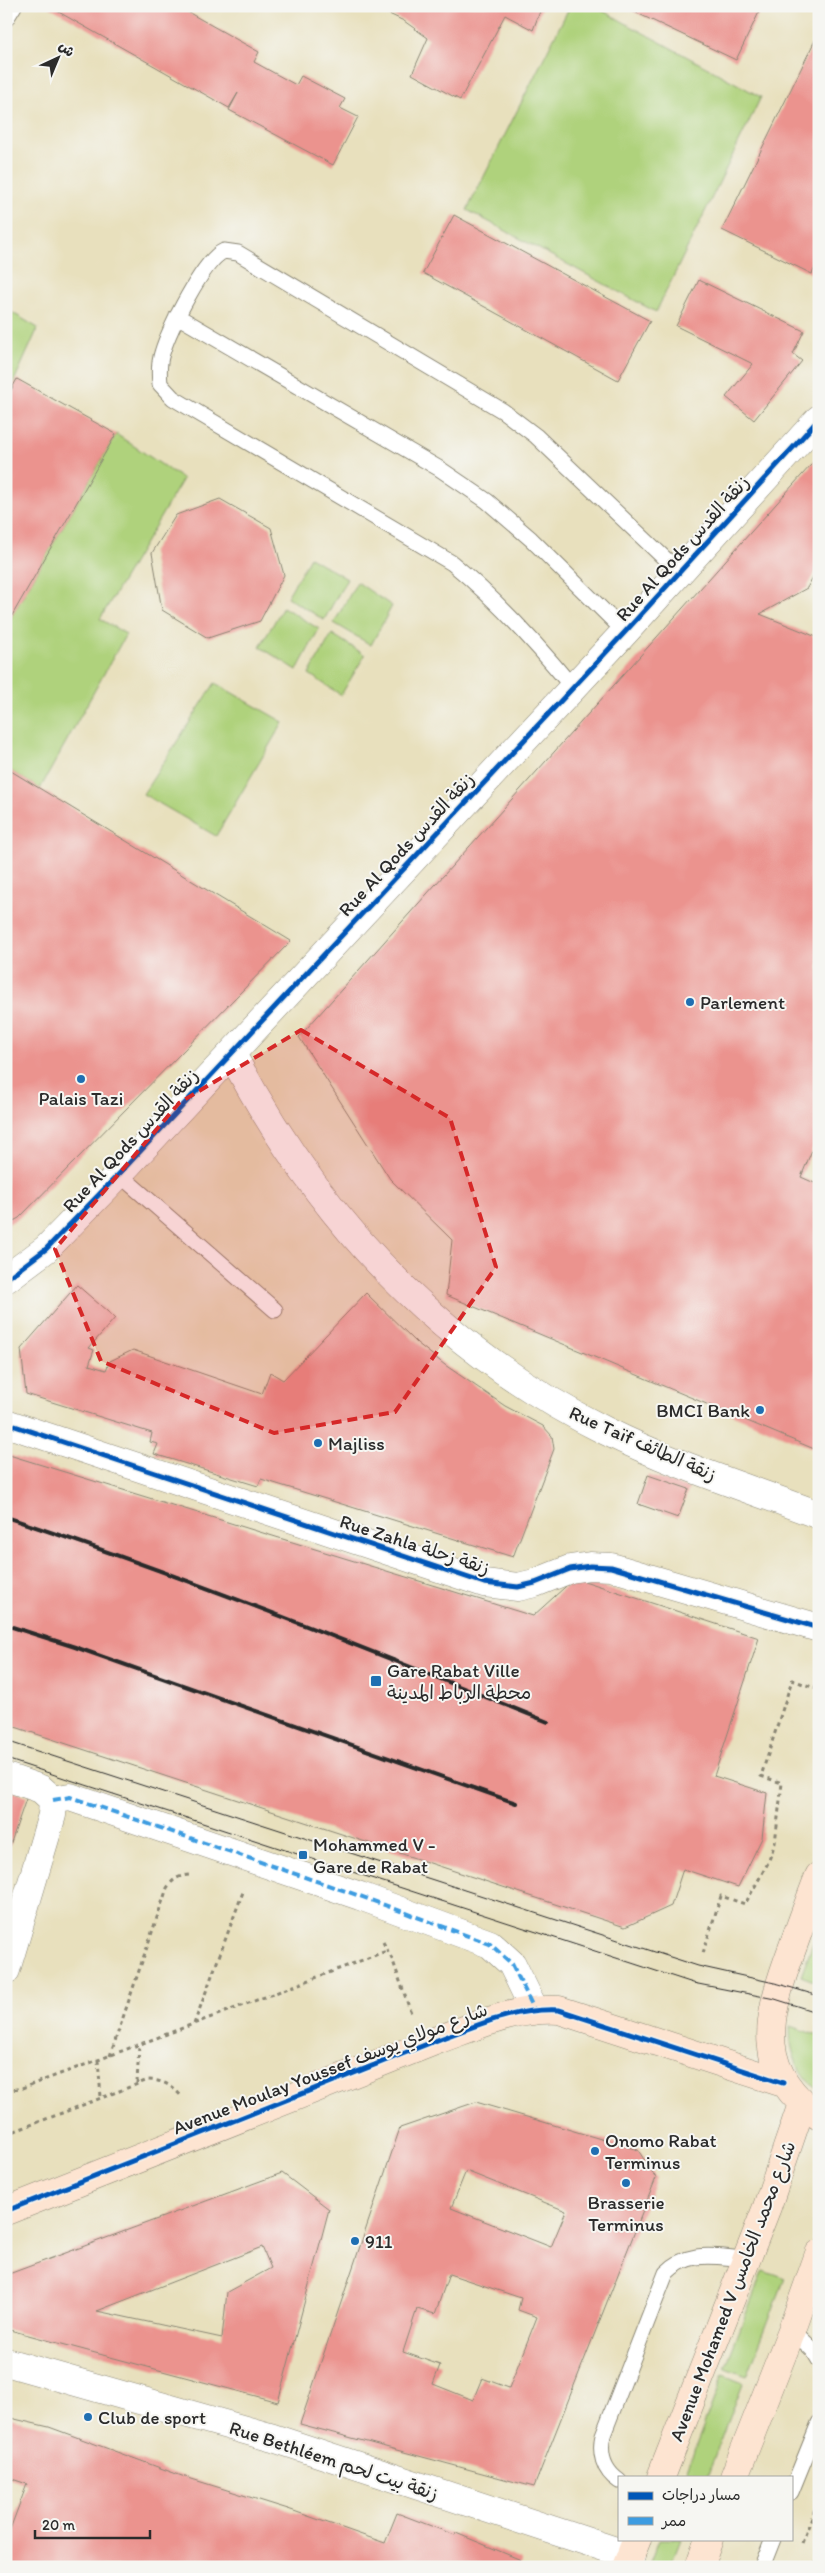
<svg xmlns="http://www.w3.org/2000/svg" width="825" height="2573" font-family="Itim,'Playpen Sans Arabic',sans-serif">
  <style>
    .green { fill: #afd27b; stroke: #6d7e53 }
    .building { fill: #eb938e; fill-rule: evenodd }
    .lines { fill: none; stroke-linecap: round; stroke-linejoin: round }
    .lane-casing { stroke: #8a8674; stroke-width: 17 }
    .street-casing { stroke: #8a8674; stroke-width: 29 }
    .secondary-casing { stroke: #8a8674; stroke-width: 29 }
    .path { stroke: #8a8674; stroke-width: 3; stroke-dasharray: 4 4; stroke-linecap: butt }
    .lane { stroke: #fff; stroke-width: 15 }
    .street { stroke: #fff; stroke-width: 28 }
    .secondary { stroke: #fde4d1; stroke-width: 28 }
    .tram { stroke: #2b2b2b; stroke-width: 1 }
    .rail { stroke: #2b2b2b; stroke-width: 4 }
    .quiet { stroke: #3d9ce1; stroke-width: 4; stroke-dasharray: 8 4; stroke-linecap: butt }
    .cycleway-casing { stroke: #f6f6f2; stroke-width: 8 }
    .cycleway { stroke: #0057b8; stroke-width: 5 }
    .marked { fill: #d62828; fill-opacity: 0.2; stroke: #d62828; stroke-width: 4; stroke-dasharray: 10 6; stroke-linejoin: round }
    .poi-dot { fill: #1f6fb2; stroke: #f6f6f2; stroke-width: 2 }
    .labels { text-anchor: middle; stroke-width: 4; stroke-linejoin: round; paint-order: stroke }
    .street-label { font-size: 19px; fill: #2b2b2b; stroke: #f6f6f2 }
    .poi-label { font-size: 19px; fill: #2b2b2b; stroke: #f6f6f2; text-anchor: start }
  </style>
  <rect width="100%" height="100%" fill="#f6f6f2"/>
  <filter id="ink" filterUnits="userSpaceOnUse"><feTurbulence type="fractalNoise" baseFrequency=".02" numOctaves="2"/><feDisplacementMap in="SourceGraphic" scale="10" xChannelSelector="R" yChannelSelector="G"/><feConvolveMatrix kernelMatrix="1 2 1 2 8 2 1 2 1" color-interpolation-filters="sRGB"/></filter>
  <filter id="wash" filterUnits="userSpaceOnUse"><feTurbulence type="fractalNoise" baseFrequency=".0096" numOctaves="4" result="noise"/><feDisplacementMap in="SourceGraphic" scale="20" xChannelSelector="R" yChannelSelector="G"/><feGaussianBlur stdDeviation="1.12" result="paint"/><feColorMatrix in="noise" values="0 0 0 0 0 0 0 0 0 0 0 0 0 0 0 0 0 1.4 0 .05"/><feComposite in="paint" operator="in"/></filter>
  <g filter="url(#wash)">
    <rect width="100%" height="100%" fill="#e8e0bd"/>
    <path class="green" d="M570,6h24l167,91 -105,215 -189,-102z
      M6,309l32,19 -32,71z
      M116,434l67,45 -83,140 26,15 -86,155 -34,-21v-142z
      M310,557l37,22 -23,41 -37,-23z
      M357,582l35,24 -21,39 -37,-22z
      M283,607l36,22 -22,41 -37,-23z
      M332,634l33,21 -24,40 -32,-21z
      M215,683l68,39 -67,114 -73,-42z
      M819,1927v56l-18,-7z
      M790,2026l29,10v55c-22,-16 -29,-39 -29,-65z
      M763,2270l22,8 -38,98 -22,-8z
      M723,2375l20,8 -36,94h-14l-8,-3z
      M659,2539h22l-11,28h-22z"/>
    <g id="blocks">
      <path class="building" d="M48,6h129l82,46 -5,10 42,23 5,-9 44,23 -5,9 18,9 -25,48 -104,-55 9,-17 -9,15z
        M372,6h170l-9,24 -28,-15 -45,85 -48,-26 16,-36 -24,-17z
        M622,6h140l-26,54z
        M819,32v227l-7,15 -90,-44z
        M454,215l196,106 -32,59 -195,-107z
        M699,280l105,51 -11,23 9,7 -48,59 -28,-23 27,-33 -77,-38z
        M17,379l99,55 -110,192v-227z
        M819,456v110l-12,22 -47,26 59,24v495l-18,44 18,8v266l-373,-156 6,-55 -62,-61 -91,-142z
        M220,499l51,29 13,47 -24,46 -52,17 -46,-28 -10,-57 24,-38z
        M6,768l285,173 -272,277 -13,7z
        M77,1285l38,33 -26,30 5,2 -5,15 17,5 4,-9 23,-11 129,44 8,-22 13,8 83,-87 51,50 28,22 60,41 38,20 9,10 2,13 -41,108 -252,-78 -3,7 -104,-32 4,-10 -8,-2 2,-9 -126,-39 -5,-45z
        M6,1454l527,162 42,-38 184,60 -45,138 53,17 -5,45 -24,49 -55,-18 -12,37 -46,21 -619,-203z
        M648,1475l41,14 -11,29 -40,-14z
        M6,1789l21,7 -20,58h-1z
        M476,2102l162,48 18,28 -122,309 -234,-63 100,-296zM466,2171l100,40 -15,36 -100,-39zM449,2274l72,24 -3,12 19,7 -28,71 -27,-10 -9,22 -40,-16 7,-19 -37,-13 14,-43 18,5z
        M282,2173l47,36 -51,193 -272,-73v-54zM262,2247l9,21 -44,24 -5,46 -125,-27z
        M6,2417l43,10 133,49 106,33 97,34 12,-30 58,22 1,-2 65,27 -3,7h-512v-27l21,-56 -21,-7z
        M819,2553v14h-6z"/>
    </g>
  </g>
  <g filter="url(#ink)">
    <use href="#blocks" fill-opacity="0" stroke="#8a8674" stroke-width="1"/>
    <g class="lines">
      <g class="lane-casing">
        <path id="lane" d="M6,19l8,-13
          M177,316l263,153 47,32 44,38 94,93
          M573,688c-37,-45 -76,-88 -121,-125l-279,-165 -13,-14c-1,-10 -1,-22 2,-31 7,-23 41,-93 62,-102l14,2 265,158 33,25 144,137
          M119,1174l156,136
          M792,2330l21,20 6,10
          M619,2481c-16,-11 -20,-28 -16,-46l63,-162c24,-24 49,-16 80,-14
          M791,2492l28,-69
          M762,2567l11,-28"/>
      </g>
      <g class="street-casing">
        <path id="street" d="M232,1054c86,164 206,294 374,377 68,34 142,57 213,84
          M6,1279l40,-30 73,-75 506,-542 194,-213
          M6,1423l478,160 34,4 17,-4 35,-14 20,-3 21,1 208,61
          M6,1777l35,12 12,11
          M53,1800l17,-3 290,99 130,48 22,20 22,45
          M6,1970l46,-155 1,-15
          M6,2362l267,76 358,118"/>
      </g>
      <g class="secondary-casing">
        <path id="secondary" d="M819,1876c-11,28 -21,56 -31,84 -22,62 -32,113 31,156
          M6,2211l434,-172c41,-15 75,-31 119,-29l224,73
          M661,2477l106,-270 35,-103
          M734,2477l58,-147 27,-76
          M626,2567l11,-28
          M699,2567l10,-28"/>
      </g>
      <path class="path" d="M383,1942l10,19 18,52
        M703,1953l18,-57 24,8 23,-41 7,-20 7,-60 -21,-7 31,-96 23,8 4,-12
        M194,2024l49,-132
        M110,2056l57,-168c6,-9 11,-12 22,-13
        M98,2060l3,37
        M137,2083l2,-38
        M6,2091l16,-3 76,-28 291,-110
        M6,2131h9l133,-51c14,0 24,5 34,17
        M802,2543l13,-34"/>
      <use href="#lane" class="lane"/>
      <use href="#street" class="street"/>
      <use href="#secondary" class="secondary"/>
      <path class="tram" d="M6,1741l692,225 81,18 40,12
        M6,1759l687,224 82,16 44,14"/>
      <path class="rail" d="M6,1517c184,61 363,133 542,205
        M6,1625l69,22 441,156"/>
      <path class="quiet" d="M53,1800l17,-3 290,99 130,48 22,20 22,45"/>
      <g class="cycleway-casing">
        <path id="cycleway" d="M6,1279l40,-30 73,-75 506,-542 194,-213
          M6,1423l478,160 34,4 17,-4 35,-14 20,-3 21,1 208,61
          M6,2211l434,-172c41,-15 75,-31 119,-29l224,73"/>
      </g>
      <use href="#cycleway" class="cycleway"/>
    </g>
  </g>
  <path class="marked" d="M301,1030l149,88 46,149 -101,145 -121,21 -173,-72 -46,-112 124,-146z"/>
  <g class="poi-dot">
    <circle cx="690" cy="1002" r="5"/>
    <circle cx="81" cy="1079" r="5"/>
    <circle cx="760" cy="1410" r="5"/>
    <circle cx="318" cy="1443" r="5"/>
    <rect x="370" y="1675" width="12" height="12" rx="2.5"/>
    <rect x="298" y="1850" width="10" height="10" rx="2.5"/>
    <circle cx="595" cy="2151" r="5"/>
    <circle cx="626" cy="2183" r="5"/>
    <circle cx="355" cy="2241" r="5"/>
    <circle cx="88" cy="2417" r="5"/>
  </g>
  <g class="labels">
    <g class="street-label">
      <text transform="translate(682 548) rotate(-48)" y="7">Rue Al Qods زنقة القدس</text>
      <text transform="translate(406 844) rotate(-47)" y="7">Rue Al Qods زنقة القدس</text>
      <text transform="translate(130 1140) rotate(-47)" y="7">Rue Al Qods زنقة القدس</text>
      <text transform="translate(643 1443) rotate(24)" y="7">Rue Taïf زنقة الطائف</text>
      <text transform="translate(415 1544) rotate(18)" y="7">Rue Zahla زنقة زحلة</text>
      <text transform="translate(330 2068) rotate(-21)" y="7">Avenue Moulay Youssef شارع مولاي يوسف</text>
      <text transform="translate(732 2291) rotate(-69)" y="7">Avenue Mohamed V شارع محمد الخامس</text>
      <text transform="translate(334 2460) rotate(18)" y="7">Rue Bethléem زنقة بيت لحم</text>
    </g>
    <g class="poi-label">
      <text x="700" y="1009">Parlement</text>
      <text x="81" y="1105" text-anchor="middle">Palais Tazi</text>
      <text x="750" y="1417" text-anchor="end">BMCI Bank</text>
      <text x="328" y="1450">Majliss</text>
      <text x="387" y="1677">Gare Rabat Ville<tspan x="387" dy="22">محطة الرباط المدينة</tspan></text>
      <text x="313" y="1851">Mohammed V -<tspan x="313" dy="22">Gare de Rabat</tspan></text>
      <text x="605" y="2147">Onomo Rabat<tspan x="605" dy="22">Terminus</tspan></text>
      <text x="626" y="2209" text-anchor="middle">Brasserie<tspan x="626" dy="22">Terminus</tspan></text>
      <text x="365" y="2248">911</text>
      <text x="98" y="2424">Club de sport</text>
    </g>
  </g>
  <rect width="825" height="2573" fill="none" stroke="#f6f6f2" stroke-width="25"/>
  <rect x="618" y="2476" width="175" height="65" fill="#f6f6f2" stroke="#a5a5a2"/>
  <rect x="628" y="2492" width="25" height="8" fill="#0057b8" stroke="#a5a5a2"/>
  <text x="662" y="2500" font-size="15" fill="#2b2b2b">مسار دراجات</text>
  <rect x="628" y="2517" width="25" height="8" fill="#3d9ce1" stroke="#a5a5a2"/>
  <text x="662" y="2526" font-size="15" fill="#2b2b2b">ممر</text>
  <g transform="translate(58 58) rotate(44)" stroke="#f6f6f2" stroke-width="4" paint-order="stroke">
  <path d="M0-4L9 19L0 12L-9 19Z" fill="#2b2b2b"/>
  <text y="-8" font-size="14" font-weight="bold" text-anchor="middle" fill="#2b2b2b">ش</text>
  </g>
  <path d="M35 2530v8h115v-8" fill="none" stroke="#2b2b2b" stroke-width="2.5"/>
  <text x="42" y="2530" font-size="15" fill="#2b2b2b" stroke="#f6f6f2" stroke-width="4" paint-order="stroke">20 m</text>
</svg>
